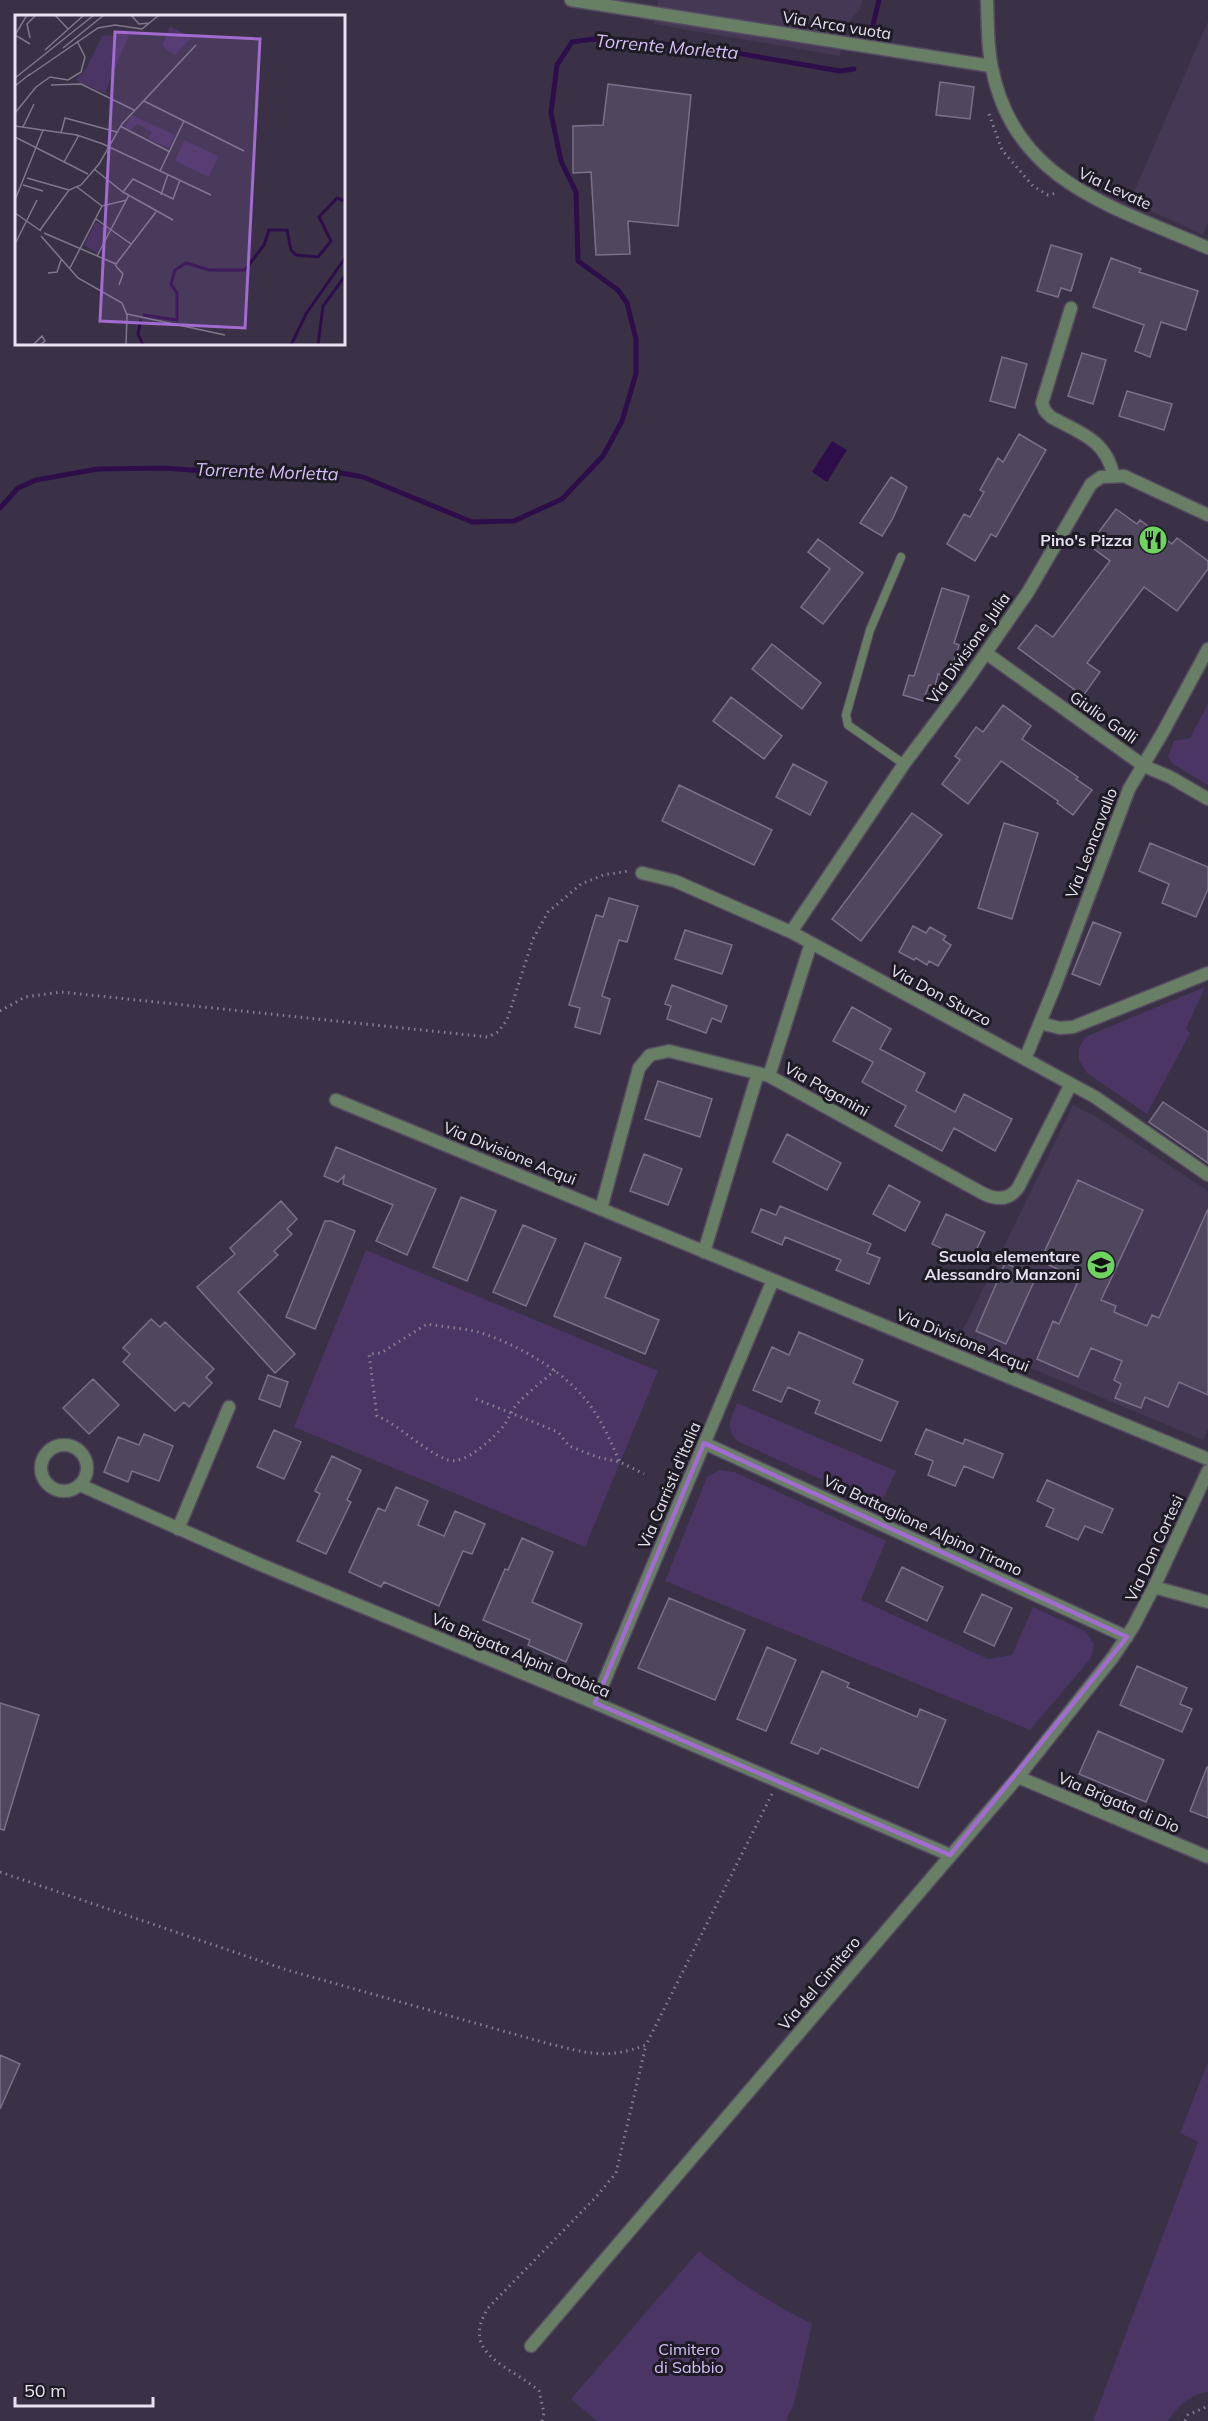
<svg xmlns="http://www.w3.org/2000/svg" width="1208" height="2421" font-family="Mulish,sans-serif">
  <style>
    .built { fill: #443855 }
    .green { fill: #4a3564 }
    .water { fill: #2e0e4a }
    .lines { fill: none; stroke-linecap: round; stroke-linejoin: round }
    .stream { stroke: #2e0e4a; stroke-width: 5 }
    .building { fill: #50475e; stroke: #7b708a; stroke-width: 1.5 }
    .service-casing { stroke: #564d62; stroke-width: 10 }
    .minor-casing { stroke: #564d62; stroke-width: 15 }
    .tertiary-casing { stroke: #564d62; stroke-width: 15 }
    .path { stroke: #877f92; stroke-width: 3; stroke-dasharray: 1.5 4.5; stroke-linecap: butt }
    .service { stroke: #687f65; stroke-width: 8 }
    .minor { stroke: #687f65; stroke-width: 12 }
    .tertiary { stroke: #687f65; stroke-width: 12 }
    .marked { fill: none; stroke: #a16bd0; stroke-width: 4.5; stroke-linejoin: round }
    .labels { text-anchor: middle; stroke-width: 6; stroke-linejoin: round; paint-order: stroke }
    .street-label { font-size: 16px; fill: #e7e1f0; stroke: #1f1b25 }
    .poi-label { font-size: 16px; font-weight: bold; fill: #e7e1f0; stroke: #1f1b25; text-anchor: end }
    .park-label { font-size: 16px; fill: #d6bff7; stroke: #1f1b25 }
    .water-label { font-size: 18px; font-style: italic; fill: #d6bef6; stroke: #1f1b25 }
    .inset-river { fill: none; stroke: #2e0e4a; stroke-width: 3 }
    .inset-road { fill: none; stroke: #7f778b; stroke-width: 1.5 }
    .view { fill: #a16bd0; fill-opacity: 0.15; stroke: #a16bd0; stroke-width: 3 }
    .inset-edge { fill: none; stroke: #e7e1f0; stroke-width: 3 }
  </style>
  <rect width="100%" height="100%" fill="#3a3147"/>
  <path class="built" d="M658,0h204l-2,9 -15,18 -5,29 -186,-32z
    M1208,21v202l-5,12 -73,-34z
    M1073,1105l24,12 111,74v238l-5,11 -244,-102z"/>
  <path class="green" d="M1208,704v81l-35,-21 -5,-7 6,-16 16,-3z
    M1205,987l-19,42 4,4 -43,81 -60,-41 -8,-13v-12l6,-11z
    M366,1250l292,121 -73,176 -291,-120z
    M737,1403l159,68 -16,35 -141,-64c-15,-13 -8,-23 -2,-39z
    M720,1470l14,2 152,69 -25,59 127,59 24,-4 21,-48 52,24 9,13 -3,14 -61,72 -365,-149 42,-104z
    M1208,2062v330c-17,1 -32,16 -40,29h-75l105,-279 -18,-9z
    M699,2251c35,29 72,52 113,73l-18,80 -8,17h-189l-26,-22z"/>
  <path class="water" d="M832,441l15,9 -20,32 -15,-10z"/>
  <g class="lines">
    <path class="stream" d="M872,29l7,-29
      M0,508l18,-20 18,-8 62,-11 67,-1 65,5 94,-3 39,7 109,45 42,-1 48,-22 41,-43 19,-35 14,-47v-35l-9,-36 -9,-13 -40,-29 -2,-69 -15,-31 -10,-48 6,-48 15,-23 22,-3 108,8 138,24 14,-2"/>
  </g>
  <path class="building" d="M940,82l34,5 -4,32 -34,-4z
    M608,84l83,11 -13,131 -50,-5 2,33 -34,1 -5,-83 -18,1v-47l30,-1z
    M1051,245l31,9 -11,37 -10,-3 -3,9 -21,-6z
    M1111,258l30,11 -2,3 59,19 -12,39 -25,-8 -11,35 -15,-6 9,-26 -51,-18z
    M1082,353l24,7 -13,44 -25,-8z
    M1002,357l25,7 -12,44 -25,-7z
    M1127,391l45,13 -8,26 -45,-14z
    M1019,434l27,16 -50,87 -5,-3 -16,27 -28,-17 17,-30 6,3 14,-25 -4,-2 18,-32 5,4z
    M891,477l16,10 -15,33 -10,16 -22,-13z
    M1116,509l21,15 3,-4 32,24 5,-6 31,23v8l-31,42 -33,-24 -57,76 13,9 -17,24 -65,-48 18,-23 17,12 57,-76 -21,-16z
    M818,539l45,34 -40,51 -22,-17 29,-38 -22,-17z
    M942,588l27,8 -15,47 5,2 -10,32 -11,-3 -3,12 -6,-1 -6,16 -20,-6 6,-20 5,1z
    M772,644l49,39 -19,26 -50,-40z
    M731,697l51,39 -18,23 -51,-38z
    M1003,705l28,21 -9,13 56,38 -2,2 16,11 -19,25 -16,-12 1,-2 -57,-40 -33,43 -26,-20 18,-24 -5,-4 21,-29 7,5z
    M793,764l34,18 -17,33 -34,-18z
    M679,785l93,45 -18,35 -92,-44z
    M912,813l30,22 -81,106 -29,-22z
    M1004,823l34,10 -26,86 -34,-11z
    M1150,843l58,24v22l-12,28 -34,-14 7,-19 -30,-13z
    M609,898l29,8 -11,36 -8,-2 -17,56 8,3 -10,35 -25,-7 5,-19 -11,-3 27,-90 7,2z
    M1093,922l28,11 -21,52 -28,-11z
    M913,926l13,7 4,-6 16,9 -3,4 8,5 -13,21 -9,-5 -2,4 -11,-7 -2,2 -15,-8z
    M685,930l47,15 -10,29 -47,-15z
    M672,985l55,21 -6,16 -9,-4 -6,15 -39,-14 4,-13 -6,-2z
    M852,1007l39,22 -11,20 45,24 -9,18 39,21 9,-18 48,25 -17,32 -41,-23 -12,23 -47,-25 11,-20 -44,-24 11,-20 -40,-21z
    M658,1081l54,18 -12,38 -55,-18z
    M1163,1102l45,30v31l-59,-41z
    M787,1134l54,29 -14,27 -54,-28z
    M336,1147l100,42 -29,66 -31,-14 17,-36 -50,-21 1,-8 -6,6 -14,-6z
    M644,1154l38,15 -14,36 -38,-14z
    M1078,1180l65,30 -42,90 15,6 -2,6 33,14 5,-11 7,3 49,-109v186l-29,-13 -11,25 -23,-10 -4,11 -26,-10 6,-14 -7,-4 8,-19 -31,-13 -13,29 -41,-18 16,-38 6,3 20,-45 -39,-18z
    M889,1185l31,17 -15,29 -32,-17z
    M461,1197l35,14 -29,70 -34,-14z
    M281,1201l16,18 -10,10 5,5 -18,17 4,4 -40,37 57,62 -20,19 -78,-86 38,-33 -5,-6z
    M780,1206l91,38 -4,9 13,5 -11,26 -33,-14 5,-10 -56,-23 -3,8 -30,-13 9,-23 15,6z
    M946,1214l39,18 -15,30 -38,-18z
    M325,1221h6l24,10 -40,98 -29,-12z
    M523,1225l33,14 -30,67 -33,-14z
    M585,1243l36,15 -16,39 54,23 -14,34 -91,-38z
    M1005,1263l31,14 -30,67 -30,-13z
    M151,1319l9,8 5,-5 49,47 -8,8 6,6 -23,24 -5,-5 -9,9 -52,-49 7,-8 -7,-6z
    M799,1332l64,28 -10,23 45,19 -17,39 -66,-28 5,-12 -32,-14 -7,15 -28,-12 19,-43 17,8z
    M268,1375l20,7 -8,25 -21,-8z
    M93,1379l26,26 -30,29 -26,-26z
    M926,1429l37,15 2,-5 38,15 -10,24 -29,-12 -9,20 -27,-11 5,-14 -18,-7z
    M274,1430l27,12 -17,37 -27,-12z
    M144,1434l29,12 -14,35 -27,-10 -4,11 -24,-10 14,-35 21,8z
    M332,1456l29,14 -14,30 4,2 -25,52 -29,-13 23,-47 -5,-3z
    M1047,1480l66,29 -11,24 -17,-7 -7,14 -32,-14 8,-17 -17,-8z
    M396,1487l32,14 -10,24 26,11 11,-25 30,13 -13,30 -9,-3 -24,55 -55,-24 -3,5 -32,-15 29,-64 7,3z
    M522,1538l31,14 -21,50 50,22 -16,38 -38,-17 2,-5 -47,-20 22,-51 3,1z
    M902,1567l41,20 -16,34 -41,-20z
    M982,1594l30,14 -18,38 -30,-14z
    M669,1598l76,32 -30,70 -77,-32z
    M767,1647l29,13 -30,71 -29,-12z
    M1137,1666l50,22 -7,16 12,5 -10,23 -62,-27z
    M822,1671l27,12 -2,4 70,30 3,-8 26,11 -28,68 -97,-40 -3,6 -27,-11z
    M0,1703l39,12 -35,115 -4,-1z
    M1098,1731l66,29 -18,42 -67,-28z
    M1207,1767h1v51l-18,-7z
    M0,2055l20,9 -20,45z"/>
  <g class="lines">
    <g class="service-casing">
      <path id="service" d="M901,557l-31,73 -24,85 2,10 56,39"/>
    </g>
    <g class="minor-casing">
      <path id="minor" d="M571,0l420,66
        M1071,308l-29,95 3,8 6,6c27,15 56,23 62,58
        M986,653l158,113 26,11 38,22
        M642,873l33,8 116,51 304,165 113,78
        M791,932l113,-168 61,-81 63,-91 63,-108 10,-7 23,-1 84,39
        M1040,1023l20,5 13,-1 135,-54
        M1025,1059l30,-73 74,-197 34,-57 45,-83
        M769,1076l42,-133
        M336,1100l872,359
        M601,1209l38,-141 11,-13 19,-4 100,25 215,118c13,6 25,6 34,-6l53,-104
        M704,1252l54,-179
        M704,1443l423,194
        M41 1468a23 23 0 1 1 46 0a23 23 0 1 1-46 0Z
        M80,1485l179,79 336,139 355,152
        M178,1529l51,-122
        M1154,1587l54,15
        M595,1703l178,-423
        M1018,1777l190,80
        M531,2346l487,-569 95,-120 20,-30 21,-40 54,-116"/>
    </g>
    <g class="tertiary-casing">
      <path id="tertiary" d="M987,0c1,23 0,46 5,68 22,115 123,139 216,180"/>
    </g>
    <path class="path" d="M989,114l13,36 31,36 15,9 10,-2
      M0,1011l25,-14 36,-5 427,45 10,-5 9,-12 26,-81 15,-27 33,-28 22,-9 26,-4
      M555,1370c-11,10 -24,20 -35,31 -7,6 -10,15 -15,23 -9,12 -40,42 -57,36 -26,-10 -47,-34 -71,-44l-8,-62 12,-1 46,-29c17,3 35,4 51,8 40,12 90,41 114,76 12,17 19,35 28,54
      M476,1399l82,33 11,14 28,11 23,5 24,12
      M0,1872l287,98 259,73c41,10 60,17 100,2l126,-251
      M542,2421l2,-8 -5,-22c-29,-26 -80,-36 -51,-83l108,-111 20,-24 30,-128
      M1185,2421l3,-6 20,-9"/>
    <use href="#service" class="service"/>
    <use href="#minor" class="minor"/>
    <use href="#tertiary" class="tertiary"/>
  </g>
  <path class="marked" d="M704,1443l423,194 -177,218 -355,-152z"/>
  <defs>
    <g id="restaurant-disc" transform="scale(1.5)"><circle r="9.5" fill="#6fd360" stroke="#1f1b25"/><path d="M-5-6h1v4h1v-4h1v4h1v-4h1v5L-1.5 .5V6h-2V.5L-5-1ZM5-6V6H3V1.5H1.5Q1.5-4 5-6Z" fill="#111"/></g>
    <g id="school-disc" transform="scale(1.5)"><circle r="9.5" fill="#6fd360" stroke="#1f1b25"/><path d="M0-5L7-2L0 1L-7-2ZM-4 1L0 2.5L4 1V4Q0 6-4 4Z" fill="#111"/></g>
  </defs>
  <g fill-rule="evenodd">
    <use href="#restaurant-disc" x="1153" y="540"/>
    <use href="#school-disc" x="1101" y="1265"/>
  </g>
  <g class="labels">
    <g class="street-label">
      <text transform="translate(837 25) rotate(9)" y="6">Via Arca vuota</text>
      <text transform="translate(1115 188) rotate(25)" y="6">Via Levate</text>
      <text transform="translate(968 648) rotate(-55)" y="6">Via Divisione Julia</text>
      <text transform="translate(1104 717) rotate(35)" y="6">Giulio Galli</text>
      <text transform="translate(1091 843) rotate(-69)" y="6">Via Leoncavallo</text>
      <text transform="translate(941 995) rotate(28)" y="6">Via Don Sturzo</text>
      <text transform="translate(827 1089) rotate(29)" y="6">Via Paganini</text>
      <text transform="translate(510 1153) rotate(22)" y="6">Via Divisione Acqui</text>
      <text transform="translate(963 1340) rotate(22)" y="6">Via Divisione Acqui</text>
      <text transform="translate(669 1485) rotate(-67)" y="6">Via Carristi d'Italia</text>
      <text transform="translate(923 1525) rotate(25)" y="6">Via Battaglione Alpino Tirano</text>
      <text transform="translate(1154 1548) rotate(-65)" y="6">Via Don Cortesi</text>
      <text transform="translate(521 1655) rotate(23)" y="6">Via Brigata Alpini Orobica</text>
      <text transform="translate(1119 1802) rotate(23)" y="6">Via Brigata di Dio</text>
      <text transform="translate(819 1983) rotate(-50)" y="6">Via del Cimitero</text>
    </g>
    <g class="poi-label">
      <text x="1132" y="546">Pino's Pizza</text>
      <text x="1080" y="1262">Scuola elementare<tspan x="1080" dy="18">Alessandro Manzoni</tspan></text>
    </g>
    <g class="park-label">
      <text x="689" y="2355">Cimitero<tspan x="689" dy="18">di Sabbio</tspan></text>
    </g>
    <g class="water-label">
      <text transform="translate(667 47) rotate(5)" y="6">Torrente Morletta</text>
      <text transform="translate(267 472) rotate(2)" y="6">Torrente Morletta</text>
    </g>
  </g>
  <g transform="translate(15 15)">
    <rect width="330" height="330" fill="#3a3147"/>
    <path d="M155,11l21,12 -16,17 -13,-9zM106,15l9,2 -25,61 -27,-11 -2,-3 10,-10 16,-33 14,-1zM117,100l43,20 -6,13 -21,-9 4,-7 -15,-8 -6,6 -6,-3zM169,125l34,16 -9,21 -34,-16zM81,207l14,8 -13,23 -13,-8z" fill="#4a3564"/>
    <path class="inset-river" d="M128,300l34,5v-27l-6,-9 4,-14 11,-7 23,7h36l19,-25 5,-15h18l4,20 5,5 22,2 13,-16 -12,-24 18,-19 8,3M126,304l-3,15 5,11M276,330l15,-31 39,-56M303,330l5,-39 22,-30"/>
    <path class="inset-road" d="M12,0l-12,20 15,9M40,0l13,14M116,0l8,9 11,-1M15,23l-3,-14 9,-9M48,33l41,-33M30,35l39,-35M13,61l70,-48 17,-3 27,4 17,-14M35,62l18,3 13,-8 4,-15 -8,-16M0,63l79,-63M36,70l30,-1 53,26M0,71l15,-12M129,86l100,50M0,98l21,-26 14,-10M0,111l62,9 26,9 108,51M105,111l50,26M8,112l11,-23M46,118l4,-15 52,14M0,122l73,37M49,147l15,-27M79,154l29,23 50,28M145,156l24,-50M12,163l42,12M8,170l20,6M62,172l25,19 25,-6M108,177l10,-13 40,20 7,-19M146,180l7,-21M0,185l28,-70M0,198l26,18M81,204l35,25M25,215l29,-40 12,-5 18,-21 23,-40 74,-79M29,218l72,31 40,-52M26,221l37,42 44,25 5,12 -1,30M0,229l22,-44M82,241l32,-61M100,250l8,9 -4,11M55,253l32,-62M33,258l9,-1 4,-12M112,299l98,21M18,330l9,-9 3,5 -5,4"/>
    <path class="view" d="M100,17l145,7 -15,289 -145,-7z"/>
    <rect width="330" height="330" class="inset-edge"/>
  </g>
  <path d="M15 2397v9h138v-9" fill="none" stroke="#e7e1f0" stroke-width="3"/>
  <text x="24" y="2397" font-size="18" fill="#e7e1f0" stroke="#1f1b25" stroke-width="4.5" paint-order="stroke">50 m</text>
</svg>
